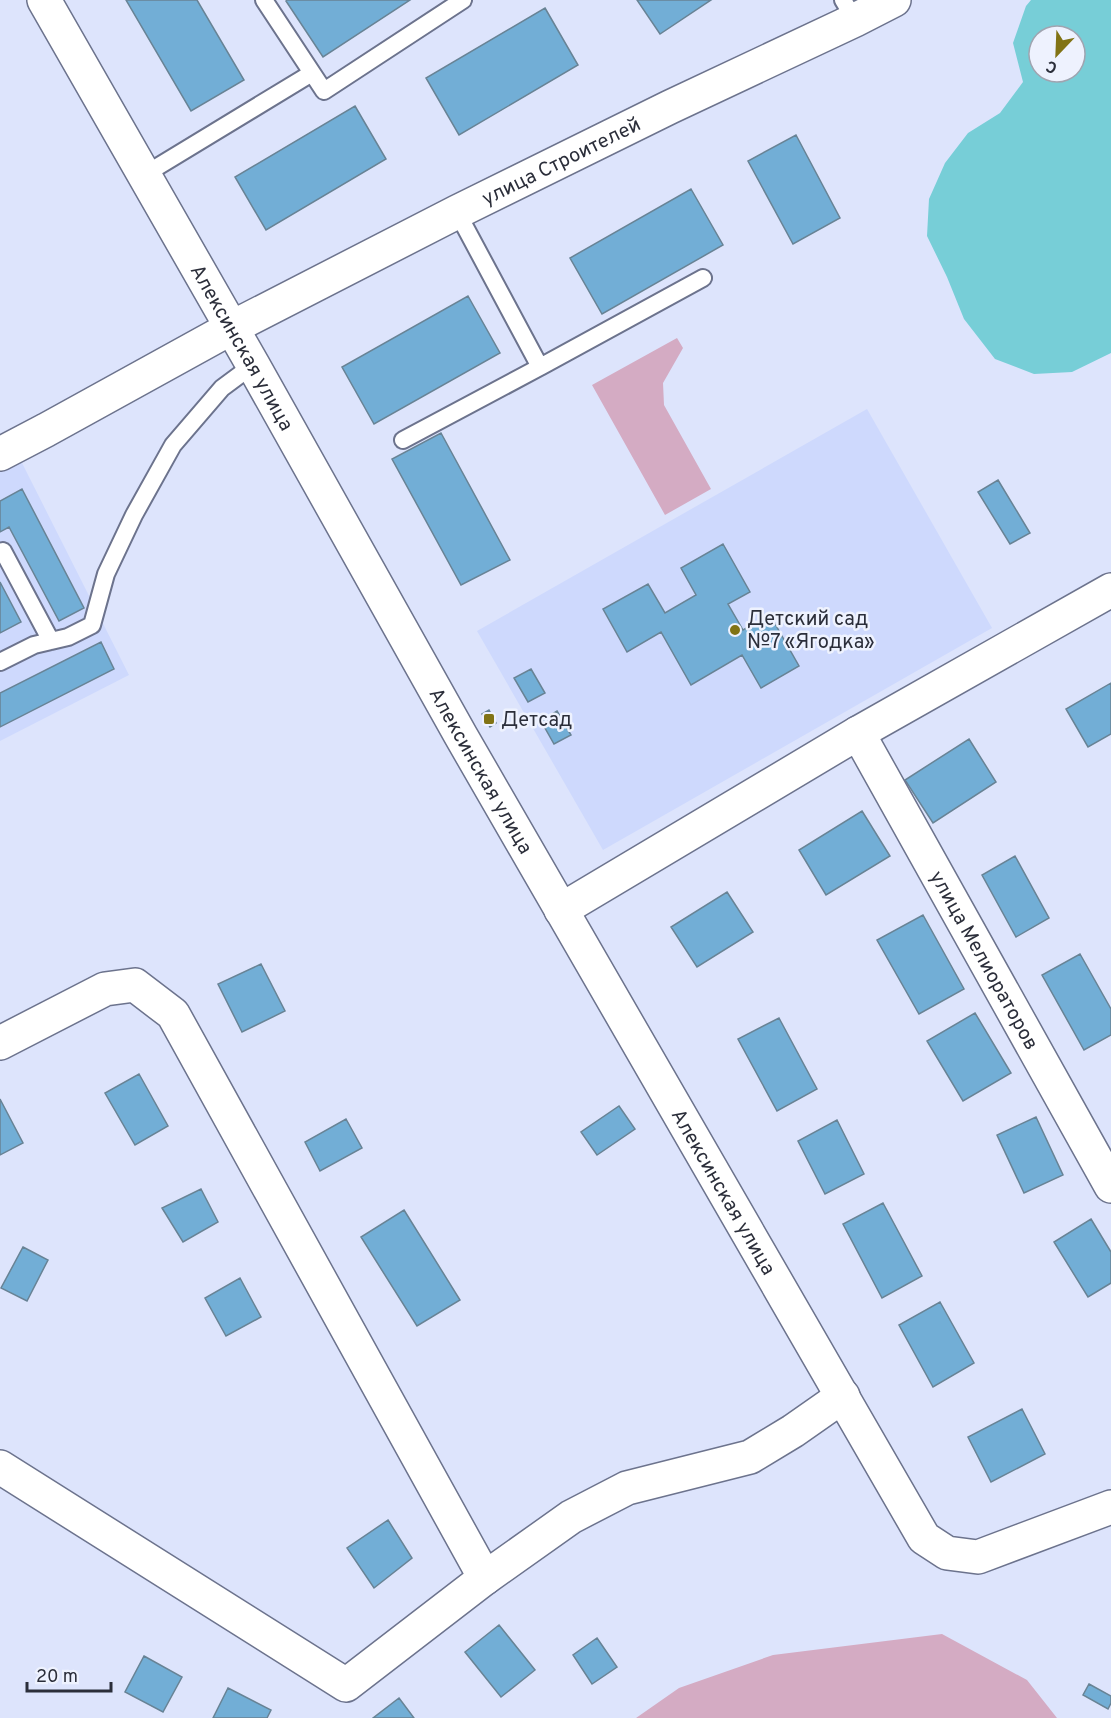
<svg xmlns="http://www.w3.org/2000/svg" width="1111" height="1718" font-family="Overpass,sans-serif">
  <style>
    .built { fill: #ced9fd }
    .green { fill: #d4abc3 }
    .water { fill: #77ced7; fill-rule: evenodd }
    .building { fill: #72aed6; stroke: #688395; stroke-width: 1.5 }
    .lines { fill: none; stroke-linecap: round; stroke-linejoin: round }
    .lane-casing { stroke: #6c738d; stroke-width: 20 }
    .street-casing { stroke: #6c738d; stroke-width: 36 }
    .lane { stroke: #fff; stroke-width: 16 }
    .street { stroke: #fff; stroke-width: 33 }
    .poi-dot { fill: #817315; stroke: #eef2fe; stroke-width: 2 }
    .labels { text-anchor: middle; stroke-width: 5; stroke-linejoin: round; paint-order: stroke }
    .street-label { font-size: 20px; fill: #2b2e3a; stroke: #eef2fe }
    .poi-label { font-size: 20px; fill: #2b2e3a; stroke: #eef2fe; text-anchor: start }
  </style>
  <rect width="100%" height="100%" fill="#dde4fc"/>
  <path class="built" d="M867,409l125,219 -389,222 -126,-219z
    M20,459l109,216 -129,66v-272z"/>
  <path class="green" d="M677,338l6,10 -20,35 1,22 47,84 -46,26 -73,-130z
    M942,1634l85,46 30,38h-421l43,-30 94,-33z"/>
  <path class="water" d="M1031,0h80v353l-39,19 -38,2 -39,-15 -31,-40 -17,-42 -20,-41 2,-37 16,-36 23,-30 32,-20 23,-31 -10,-39 13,-37zM1039,36h36v36h-36z"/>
  <path class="building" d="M126,0h71l47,80 -53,31z
    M287,0h123l-87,57 -37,-56z
    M637,0h74l-51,34z
    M545,8l33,57 -119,70 -33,-57z
    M355,106l31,53 -120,71 -31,-53z
    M796,135l44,83 -47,26 -45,-83z
    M691,189l32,56 -121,69 -32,-56z
    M468,296l32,57 -126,71 -32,-57z
    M441,433l69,127 -49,25 -69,-126z
    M998,480l32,53 -20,11 -32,-52z
    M22,489l62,119 -25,13 -50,-94 -9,5v-31z
    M723,544l27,48 -22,12 15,26 27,-15 29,51 -38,22 -19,-33 -51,30 -30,-53 -34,20 -24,-43 45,-25 17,29 31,-18 -15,-27z
    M0,582l21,40 -21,11z
    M101,642l13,27 -114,58v-34z
    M531,669l14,24 -17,9 -14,-24z
    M1111,683v51l-23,13 -22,-38z
    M489,710l7,13 -6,4 -8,-13z
    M557,711l14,24 -17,9 -13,-23z
    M969,739l27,43 -63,41 -28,-43z
    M862,811l28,45 -64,39 -27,-45z
    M1015,856l34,62 -33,19 -34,-62z
    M727,892l26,40 -56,35 -26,-40z
    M923,915l41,74 -45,25 -42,-74z
    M1080,954l31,55v26l-27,15 -42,-75z
    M261,964l24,47 -43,21 -24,-48z
    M975,1013l36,60 -48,28 -36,-60z
    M779,1018l38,71 -40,22 -39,-72z
    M139,1074l29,52 -33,19 -30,-52z
    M0,1099l23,44 -23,12z
    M619,1106l16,23 -38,26 -16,-23z
    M1036,1117l27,58 -39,18 -27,-58z
    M346,1119l16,29 -42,23 -15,-29z
    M837,1120l27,54 -39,20 -27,-53z
    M201,1189l17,33 -35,20 -21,-34z
    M883,1203l39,73 -40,22 -39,-74z
    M404,1210l56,90 -43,26 -56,-89z
    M1091,1219l20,33v31l-23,14 -34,-55z
    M23,1247l25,13 -21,41 -26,-13z
    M240,1278l21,39 -35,19 -21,-38z
    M940,1302l34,61 -41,24 -34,-62z
    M1022,1409l23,45 -54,28 -23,-45z
    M388,1520l24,38 -38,30 -27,-40z
    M499,1625l36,45 -34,27 -36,-45z
    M597,1638l20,29 -25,17 -19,-29z
    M144,1656l38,21 -19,35 -38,-20z
    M1089,1684l22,12v7l-3,6 -25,-14z
    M228,1688l43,22 -4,8h-54z
    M399,1698l15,20h-41z"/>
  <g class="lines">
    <g class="lane-casing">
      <path id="lane" d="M264,0l60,91 139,-91
        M843,0l12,20
        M144,175l168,-102
        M457,212l83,155 163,-89
        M403,440l137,-73
        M0,553l3,-2 48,90
        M0,662l34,-17 34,-8 24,-12 14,-51 28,-59 39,-70 49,-57 31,-23"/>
    </g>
    <g class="street-casing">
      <g id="street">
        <path id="s1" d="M44,0l209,365 208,371 463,802 23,15 31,4 133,-50"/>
        <path id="s2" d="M0,454l46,-24 185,-102 226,-116 213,-105 185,-87 39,-20"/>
        <path id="s3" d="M858,733l253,453"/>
        <path d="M561,910l297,-177 253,-143"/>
        <path d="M0,1043l105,-54 30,-4 38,29 312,564 86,-61 56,-29 123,-31 43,-26 50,-35"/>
        <path d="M0,1467l346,218 139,-107"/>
      </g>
    </g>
    <use href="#lane" class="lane"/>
    <use href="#street" class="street"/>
  </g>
  <g class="poi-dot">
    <circle cx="735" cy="630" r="6"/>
    <rect x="483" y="713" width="12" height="12" rx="3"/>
  </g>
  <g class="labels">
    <g class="street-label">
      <text dy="7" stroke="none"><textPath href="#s2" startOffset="633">улица Строителей</textPath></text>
      <text dy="7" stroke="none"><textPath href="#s1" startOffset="400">Алексинская улица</textPath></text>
      <text dy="7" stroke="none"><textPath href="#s1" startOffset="886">Алексинская улица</textPath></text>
      <text dy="7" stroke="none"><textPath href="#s3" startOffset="260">улица Мелиораторов</textPath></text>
      <text dy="7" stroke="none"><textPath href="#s1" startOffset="1372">Алексинская улица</textPath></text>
    </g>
    <g class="poi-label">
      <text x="747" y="625">Детский сад<tspan x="747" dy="23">№7 «Ягодка»</tspan></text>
      <text x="501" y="726">Детсад</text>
    </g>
  </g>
  <g transform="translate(1057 54) rotate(203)"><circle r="28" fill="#eef2fe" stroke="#a0a4b0" stroke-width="1.5"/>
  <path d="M0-4.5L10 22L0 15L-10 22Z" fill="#817315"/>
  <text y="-9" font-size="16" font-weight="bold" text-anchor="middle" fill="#2b2e3a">С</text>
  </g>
  <path d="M27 1682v9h84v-9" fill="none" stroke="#2b2e3a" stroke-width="3"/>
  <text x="36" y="1682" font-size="18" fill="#2b2e3a" stroke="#eef2fe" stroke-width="4.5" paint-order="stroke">20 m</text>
</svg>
